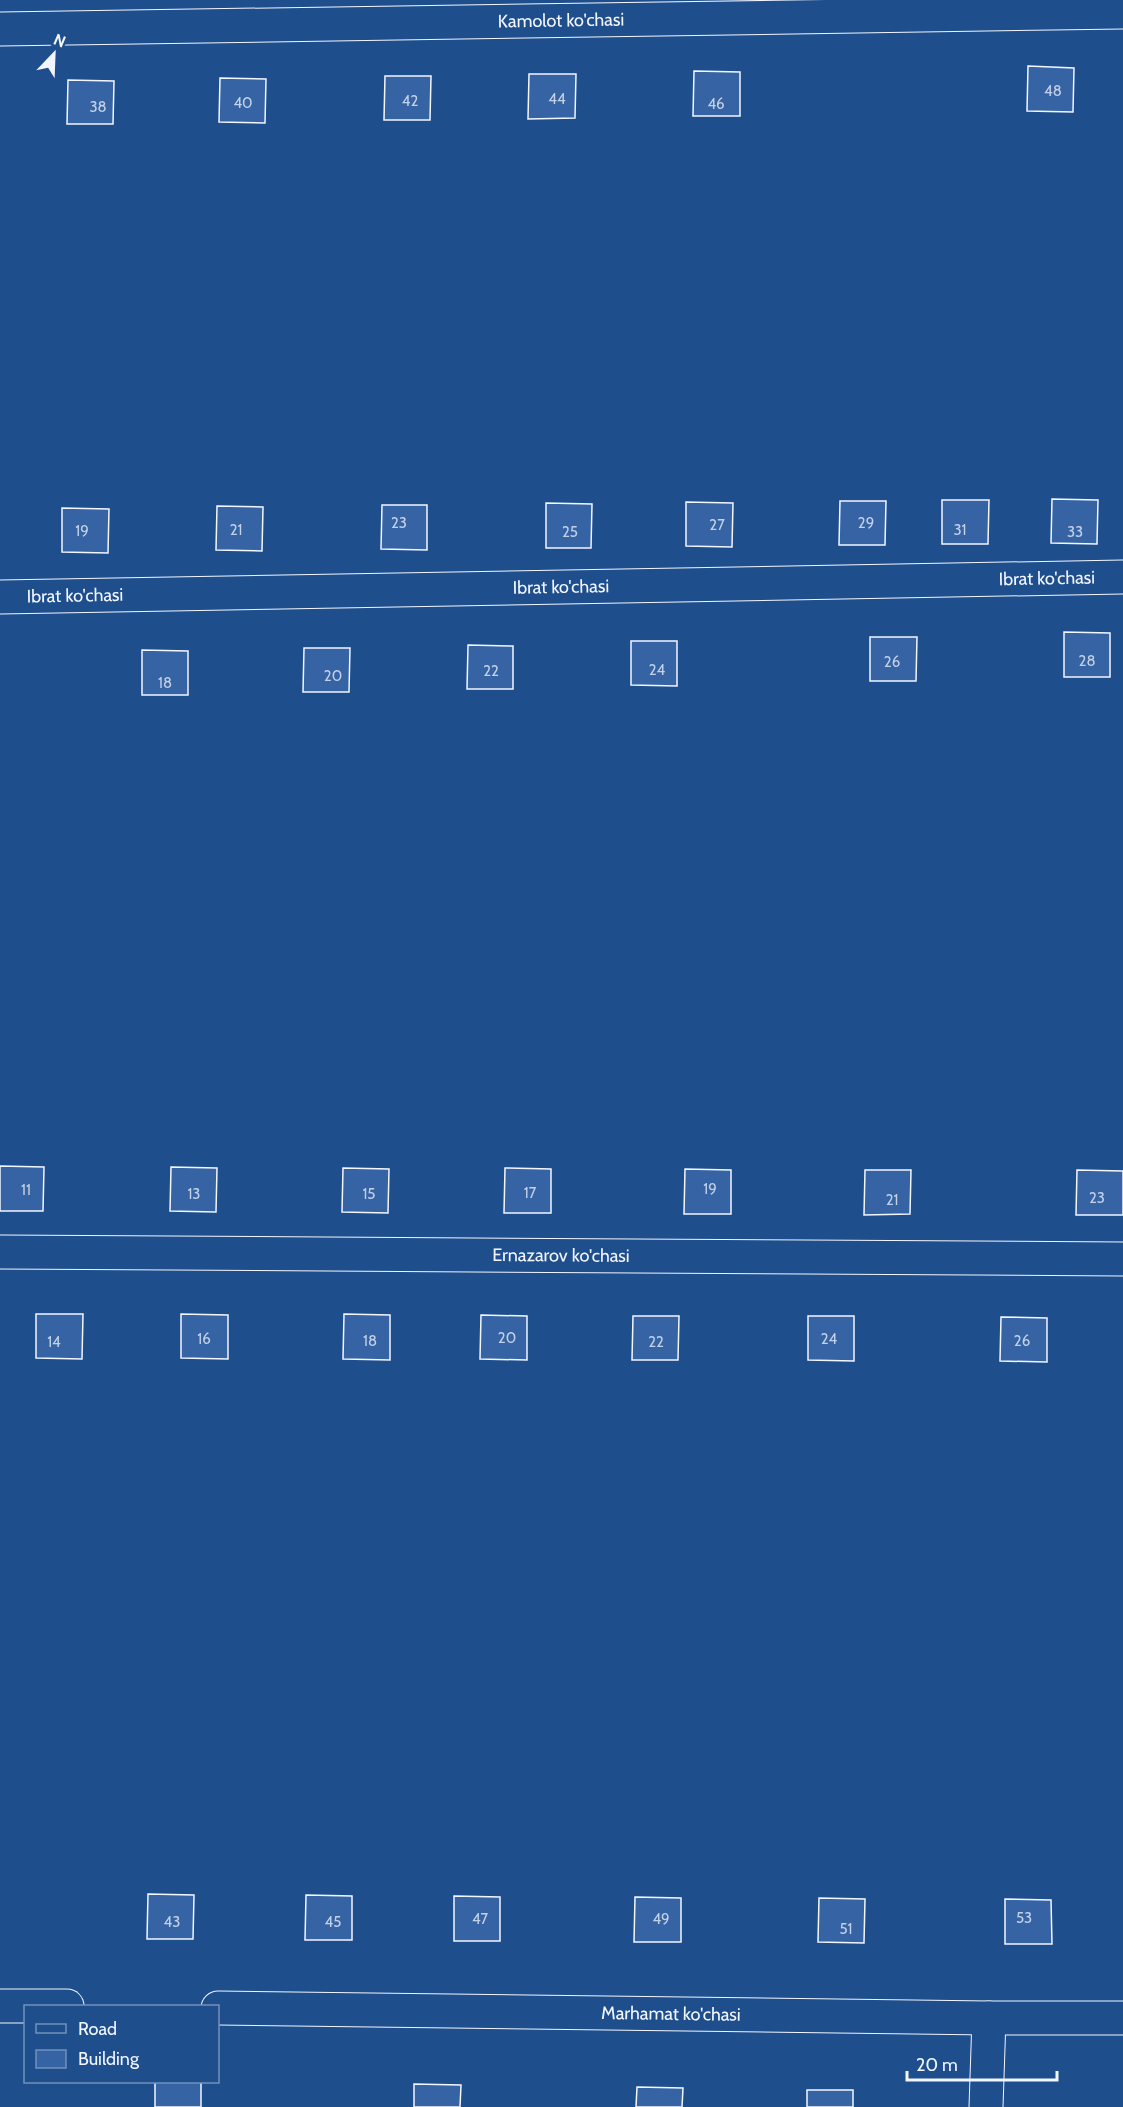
<svg xmlns="http://www.w3.org/2000/svg" width="1123" height="2107" font-family="Cabin,sans-serif">
  <style>
    .building { fill: #3563a3; stroke: #f2f6ff; stroke-width: 1.5 }
    .lines { fill: none; stroke-linecap: round; stroke-linejoin: round }
    .minor-casing { stroke: #f2f6ff; stroke-width: 35 }
    .minor { stroke: #1f4e8c; stroke-width: 33 }
    .labels { text-anchor: middle; stroke-width: 4.5; stroke-linejoin: round; paint-order: stroke }
    .number-label { font-size: 15px; fill: #c3d1e8 }
    .street-label { font-size: 18px; fill: #f2f6ff; stroke: #1f4e8c }
  </style>
  <rect width="100%" height="100%" fill="#1f4e8c"/>
  <path class="building" d="M1028,66l46,2 -1,44 -46,-1z
    M694,71l46,1v44h-47z
    M529,74h47l-1,44 -47,1z
    M385,76h46l-1,44h-46z
    M220,78l46,1 -1,44 -46,-1z
    M68,80l46,1 -1,43h-46z
    M1052,499l46,1 -1,44 -46,-1z
    M942,500h47l-1,44h-46z
    M840,501h46l-1,44h-46z
    M686,502l47,1 -1,44 -46,-1z
    M546,503l46,1 -1,44h-45z
    M382,505h45v45l-46,-1z
    M217,506l46,1 -1,44 -46,-1z
    M62,508l47,1 -1,44 -46,-1z
    M1064,632l46,1v44h-46z
    M870,637h47l-1,44h-46z
    M631,641h46v45l-46,-1z
    M468,645l45,1v43h-46z
    M304,648h46l-1,44h-46z
    M142,650l46,1v44h-46z
    M0,1166l44,1 -1,44h-43z
    M171,1167l46,1 -1,44 -46,-1z
    M343,1168l46,1 -1,44 -46,-1z
    M505,1168l46,1v44h-47z
    M685,1169l46,1v44h-47z
    M865,1170h46l-1,44 -46,1z
    M1077,1170l46,1v44h-47z
    M36,1314h47l-1,45 -46,-1z
    M181,1314l47,1v44l-47,-1z
    M344,1314l46,1v45l-47,-1z
    M481,1315l46,1v44l-47,-1z
    M633,1316h46l-1,44h-46z
    M808,1316h46v45l-46,-1z
    M1001,1317l46,1v44l-47,-1z
    M148,1894l46,1 -1,44h-46z
    M306,1895l46,1v44h-47z
    M454,1896l46,1v44h-46z
    M635,1897l46,1v44h-47z
    M819,1898l46,1 -1,44 -46,-1z
    M1005,1899l46,1 1,44h-47z
    M155,2082h46v25h-46z
    M414,2084l47,1 -1,22h-46z
    M637,2087l46,1 -1,19h-46z
    M807,2090h46v17h-46z"/>
  <g class="lines">
    <g class="minor-casing">
      <g id="minor">
        <path id="s1" d="M0,29l1123,-17"/>
        <path id="s2" d="M0,597l1123,-20"/>
        <path id="s3" d="M0,1252l1123,7"/>
        <path d="M0,2006h67"/>
        <path id="s4" d="M218,2008l771,10h134"/>
        <path d="M986,2107l3,-89"/>
      </g>
    </g>
    <use href="#minor" class="minor"/>
  </g>
  <g class="labels">
    <g class="number-label">
      <text x="1053" y="96">48</text>
      <text x="557" y="104">44</text>
      <text x="410" y="106">42</text>
      <text x="243" y="108">40</text>
      <text x="716" y="109">46</text>
      <text x="98" y="112">38</text>
      <text x="399" y="528">23</text>
      <text x="866" y="528">29</text>
      <text x="717" y="530">27</text>
      <text x="236" y="535">21</text>
      <text x="960" y="535">31</text>
      <text x="82" y="536">19</text>
      <text x="570" y="537">25</text>
      <text x="1075" y="537">33</text>
      <text x="1087" y="666">28</text>
      <text x="892" y="667">26</text>
      <text x="657" y="675">24</text>
      <text x="491" y="676">22</text>
      <text x="333" y="681">20</text>
      <text x="165" y="688">18</text>
      <text x="710" y="1194">19</text>
      <text x="26" y="1195">11</text>
      <text x="530" y="1198">17</text>
      <text x="194" y="1199">13</text>
      <text x="369" y="1199">15</text>
      <text x="1097" y="1203">23</text>
      <text x="892" y="1205">21</text>
      <text x="507" y="1343">20</text>
      <text x="204" y="1344">16</text>
      <text x="829" y="1344">24</text>
      <text x="370" y="1346">18</text>
      <text x="1022" y="1346">26</text>
      <text x="54" y="1347">14</text>
      <text x="656" y="1347">22</text>
      <text x="1024" y="1923">53</text>
      <text x="480" y="1924">47</text>
      <text x="661" y="1924">49</text>
      <text x="172" y="1927">43</text>
      <text x="333" y="1927">45</text>
      <text x="846" y="1934">51</text>
    </g>
    <g class="street-label">
      <text dy="6" stroke="none"><textPath href="#s1" startOffset="561">Kamolot ko'chasi</textPath></text>
      <text dy="6" stroke="none"><textPath href="#s2" startOffset="1047">Ibrat ko'chasi</textPath></text>
      <text dy="6" stroke="none"><textPath href="#s2" startOffset="561">Ibrat ko'chasi</textPath></text>
      <text dy="6" stroke="none"><textPath href="#s2" startOffset="75">Ibrat ko'chasi</textPath></text>
      <text dy="6" stroke="none"><textPath href="#s3" startOffset="561">Ernazarov ko'chasi</textPath></text>
      <text dy="6" stroke="none"><textPath href="#s4" startOffset="453">Marhamat ko'chasi</textPath></text>
    </g>
  </g>
  <rect x="24" y="2005" width="195" height="78" fill="#1f4e8c" stroke="#7391ba" stroke-width="1.5"/>
  <rect x="36" y="2024" width="30" height="9" fill="#1f4e8c" stroke="#7391ba" stroke-width="1.5"/>
  <text x="78" y="2035" font-size="18" fill="#f2f6ff">Road</text>
  <rect x="36" y="2050" width="30" height="18" fill="#3563a3" stroke="#7391ba" stroke-width="1.5"/>
  <text x="78" y="2065" font-size="18" fill="#f2f6ff">Building</text>
  <g transform="translate(54 54) rotate(23)" stroke="#1f4e8c" stroke-width="4.5" paint-order="stroke">
  <path d="M0-4.5L10 22L0 15L-10 22Z" fill="#f2f6ff"/>
  <text y="-9" font-size="16" font-weight="bold" text-anchor="middle" fill="#f2f6ff">N</text>
  </g>
  <path d="M907 2071v9h150v-9" fill="none" stroke="#f2f6ff" stroke-width="3"/>
  <text x="916" y="2071" font-size="18" fill="#f2f6ff" stroke="#1f4e8c" stroke-width="4.5" paint-order="stroke">20 m</text>
</svg>
